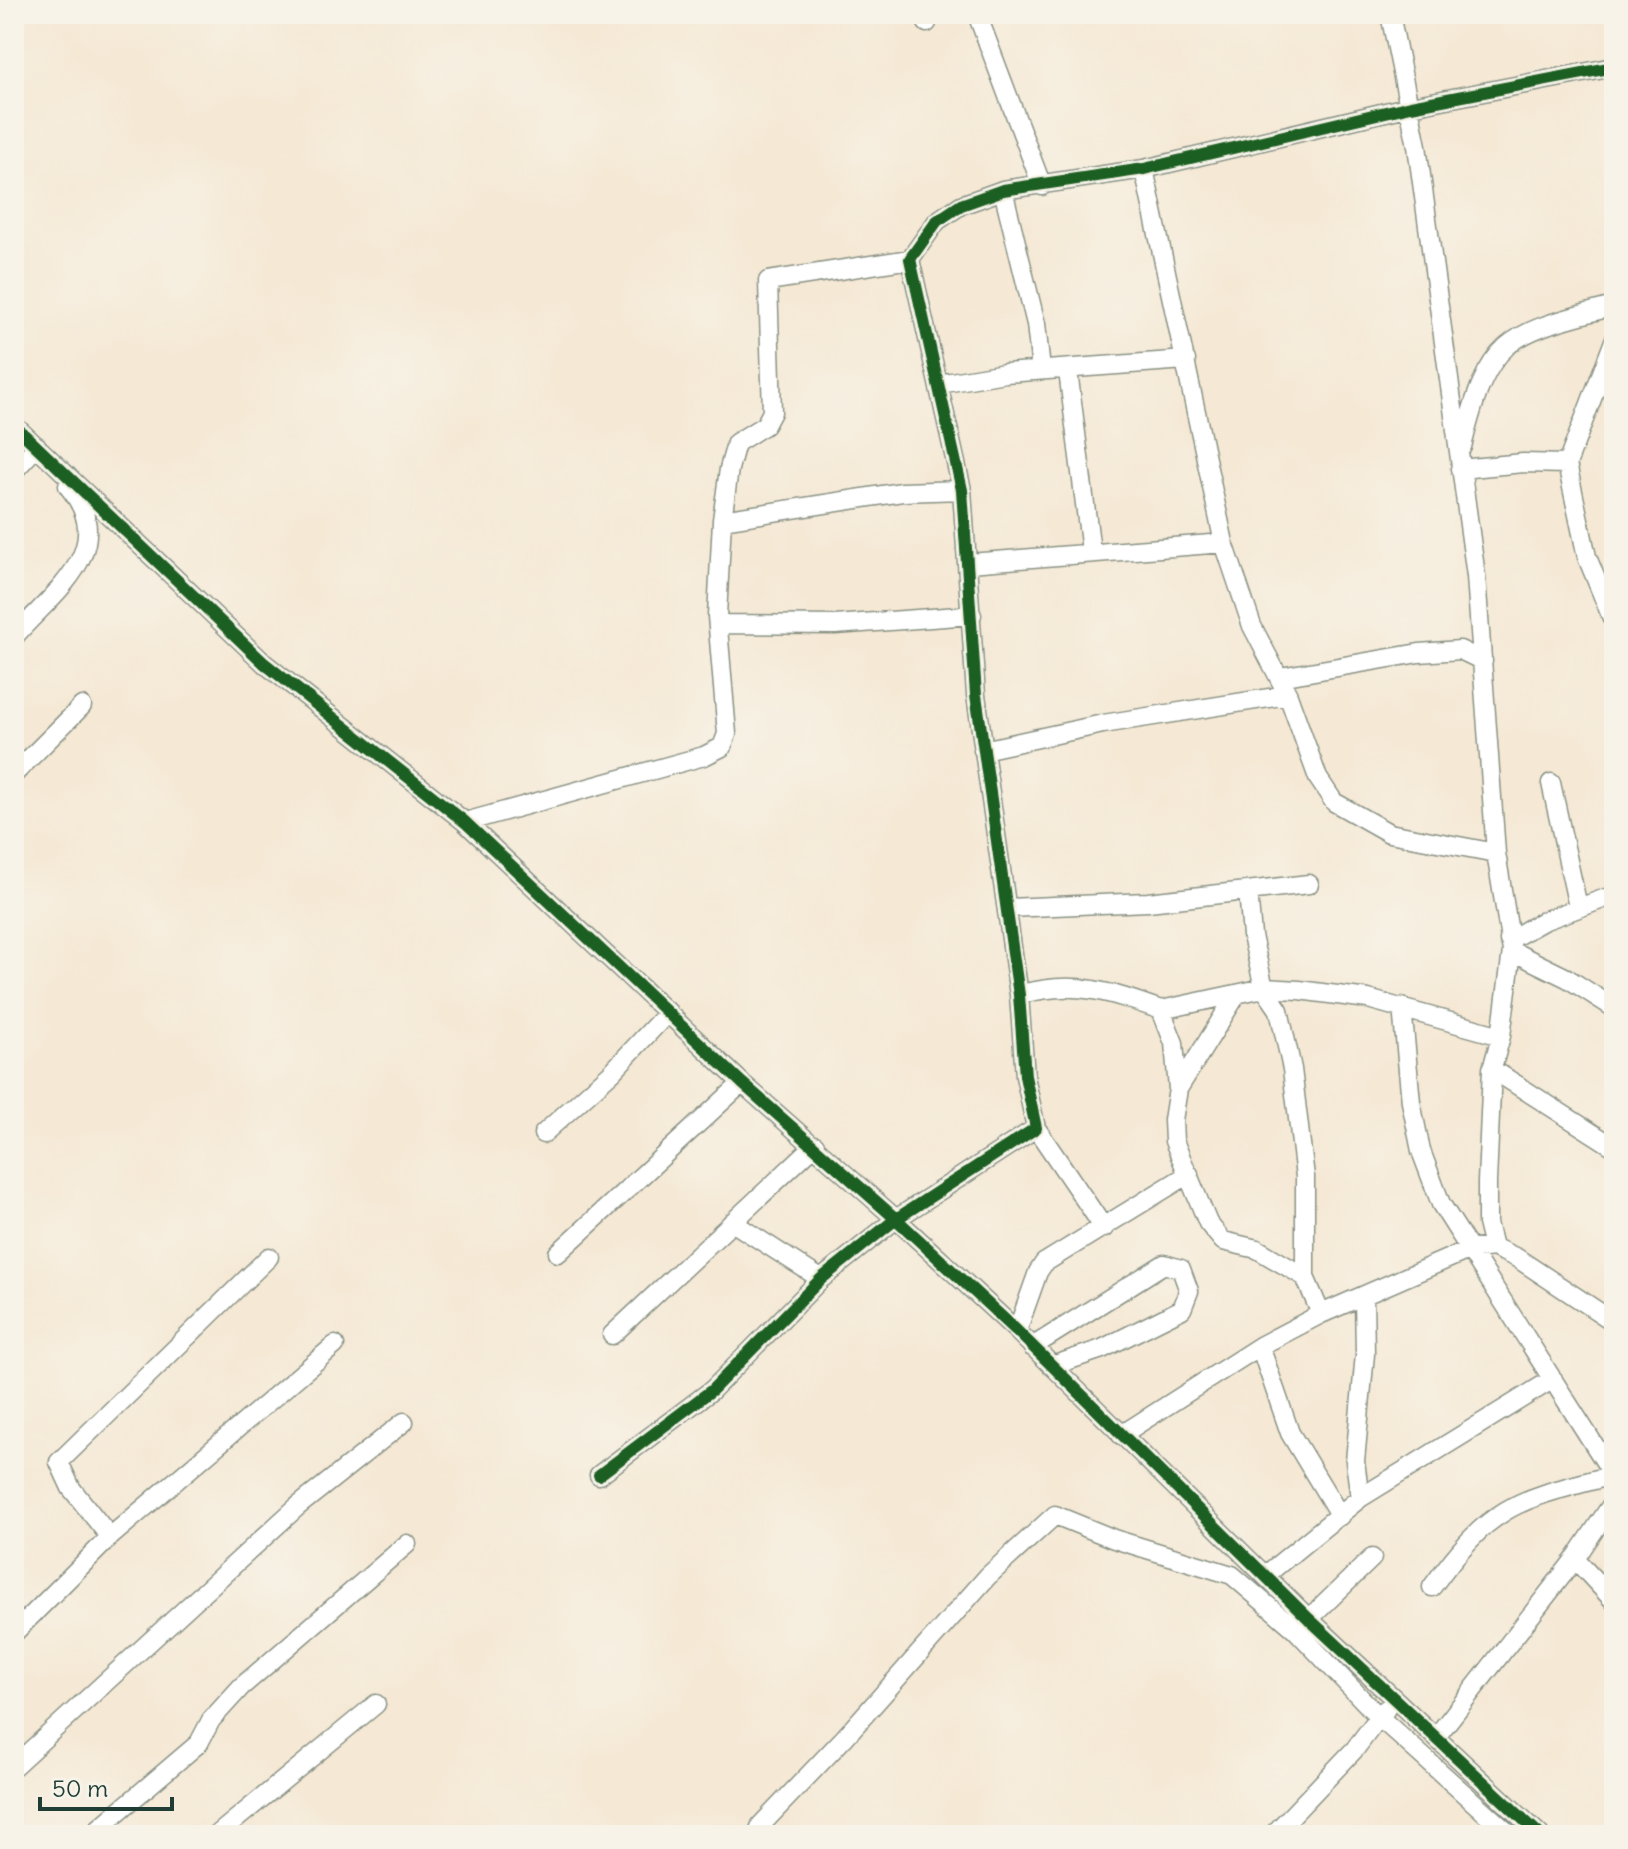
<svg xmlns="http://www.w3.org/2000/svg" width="1628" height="1849" font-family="Delius,sans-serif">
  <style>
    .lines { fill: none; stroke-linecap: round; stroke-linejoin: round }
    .minor-casing { stroke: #8a9284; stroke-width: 21 }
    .minor { stroke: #fff; stroke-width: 18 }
    .cycleway-casing { stroke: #f7f3e8; stroke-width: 17 }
    .cycleway { stroke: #1b5e20; stroke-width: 12 }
  </style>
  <rect width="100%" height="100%" fill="#f7f3e8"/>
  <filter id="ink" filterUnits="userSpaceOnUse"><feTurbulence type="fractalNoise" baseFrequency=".0125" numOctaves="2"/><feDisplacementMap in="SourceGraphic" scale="16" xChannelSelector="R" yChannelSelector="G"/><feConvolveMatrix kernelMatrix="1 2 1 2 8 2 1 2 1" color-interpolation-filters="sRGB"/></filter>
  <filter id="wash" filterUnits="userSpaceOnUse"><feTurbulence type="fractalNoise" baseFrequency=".006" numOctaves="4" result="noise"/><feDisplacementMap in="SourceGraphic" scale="32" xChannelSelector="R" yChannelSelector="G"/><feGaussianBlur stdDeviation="1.8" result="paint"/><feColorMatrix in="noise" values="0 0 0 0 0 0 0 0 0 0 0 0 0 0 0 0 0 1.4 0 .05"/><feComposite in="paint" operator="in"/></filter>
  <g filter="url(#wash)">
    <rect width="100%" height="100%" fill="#f5e8d4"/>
  </g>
  <g filter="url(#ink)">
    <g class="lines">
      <g class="minor-casing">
        <path id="minor" d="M977,14l65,172
          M1390,14l27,132 59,430 20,277 16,98 -11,85 -9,33 -5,113v41l6,24
          M927,23l2,-9
          M1144,169l80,374 28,83 36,69 30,83 16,24 55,31 107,20
          M1003,190l33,134 5,46
          M1614,341l-47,123 20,93 27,66
          M1068,371l23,180
          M939,384l66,-11 181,-13
          M14,425l250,238 201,159 277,261 154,136 121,112 292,288 231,216
          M1462,447c27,-112 46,-113 152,-141
          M1460,469l63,-6 44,1
          M14,471l23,-25
          M722,520l180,-28 60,-2
          M969,563l255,-20
          M719,621l6,3 110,1 137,-10
          M14,637c40,-46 106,-88 54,-151
          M1280,677l139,-24 41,-3 23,11
          M983,750l120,-26 185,-29
          M14,774l68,-68
          M1551,783l27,124
          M465,822l239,-66 18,-9 5,-13 -10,-118 5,-96 7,-51 7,-26 29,-18 7,-13 -4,-131 142,-22
          M1248,891l4,45 12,52 15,22 13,59 13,108v100l16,37
          M1007,908l141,-6 161,-18
          M1509,940l34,-19 71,-26
          M1512,951l55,27 47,30
          M1019,995c55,-16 91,-3 142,15l13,33 4,46 -5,31 1,21 34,82 15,18 34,8 48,28
          M1402,1007l9,95 10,49 20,53 173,272
          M1161,1010l103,-22 35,2 69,9 133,37
          M1492,1069l122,78
          M1178,1089l59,-95
          M1036,1128l68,100
          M543,1134l69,-62 56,-60
          M732,1222l89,57
          M558,1253l184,-170
          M1017,1331l21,-59 6,-9 145,-89
          M612,1335l203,-190
          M1260,1346l30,87 50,83
          M1032,1347l132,-83 17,5 8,22 -7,18 -80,40 -50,17
          M1121,1435l139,-89 61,-32 147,-64 25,-3 24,11 97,64
          M599,1475l113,-85 109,-111 75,-60 140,-91 -11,-52 -6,-81 -43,-300 -14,-205 -52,-231 27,-38 24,-16 42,-15 141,-21 267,-63 203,-39
          M1360,1498l-5,-37 10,-107 -1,-57
          M110,1537l-39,-49 -12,-26 210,-205
          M1575,1559l39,42
          M1267,1574l93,-76 193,-119
          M1432,1587c60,-84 85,-87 181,-112
          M1309,1619l63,-61
          M14,1633l96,-96 225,-192
          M1386,1709l-7,8 131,118
          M1436,1737l139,-178 39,-58
          M14,1766l283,-259 107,-85
          M91,1835l108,-92 12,-23 30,-33 166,-143
          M217,1835l159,-131
          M757,1835l4,-10 84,-88 143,-161 67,-61 59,24 118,36 63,54 84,88 -24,32 -82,86"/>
      </g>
      <use href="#minor" class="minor"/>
      <g class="cycleway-casing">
        <path id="cycleway" d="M14,425l250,238 201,159 277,261 154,136 121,112 292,288 231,216
          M599,1475l113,-85 109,-111 75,-60 140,-91 -11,-52 -6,-81 -43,-300 -14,-205 -52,-231 27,-38 24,-16 42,-15 141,-21 267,-63 203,-39"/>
      </g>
      <use href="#cycleway" class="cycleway"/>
    </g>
  </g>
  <rect width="1628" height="1849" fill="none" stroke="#f7f3e8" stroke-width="48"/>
  <path d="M40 1797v12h132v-12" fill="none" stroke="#1f3d34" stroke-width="4"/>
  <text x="52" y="1797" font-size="24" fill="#1f3d34" stroke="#f7f3e8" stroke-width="6" paint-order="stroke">50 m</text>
</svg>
